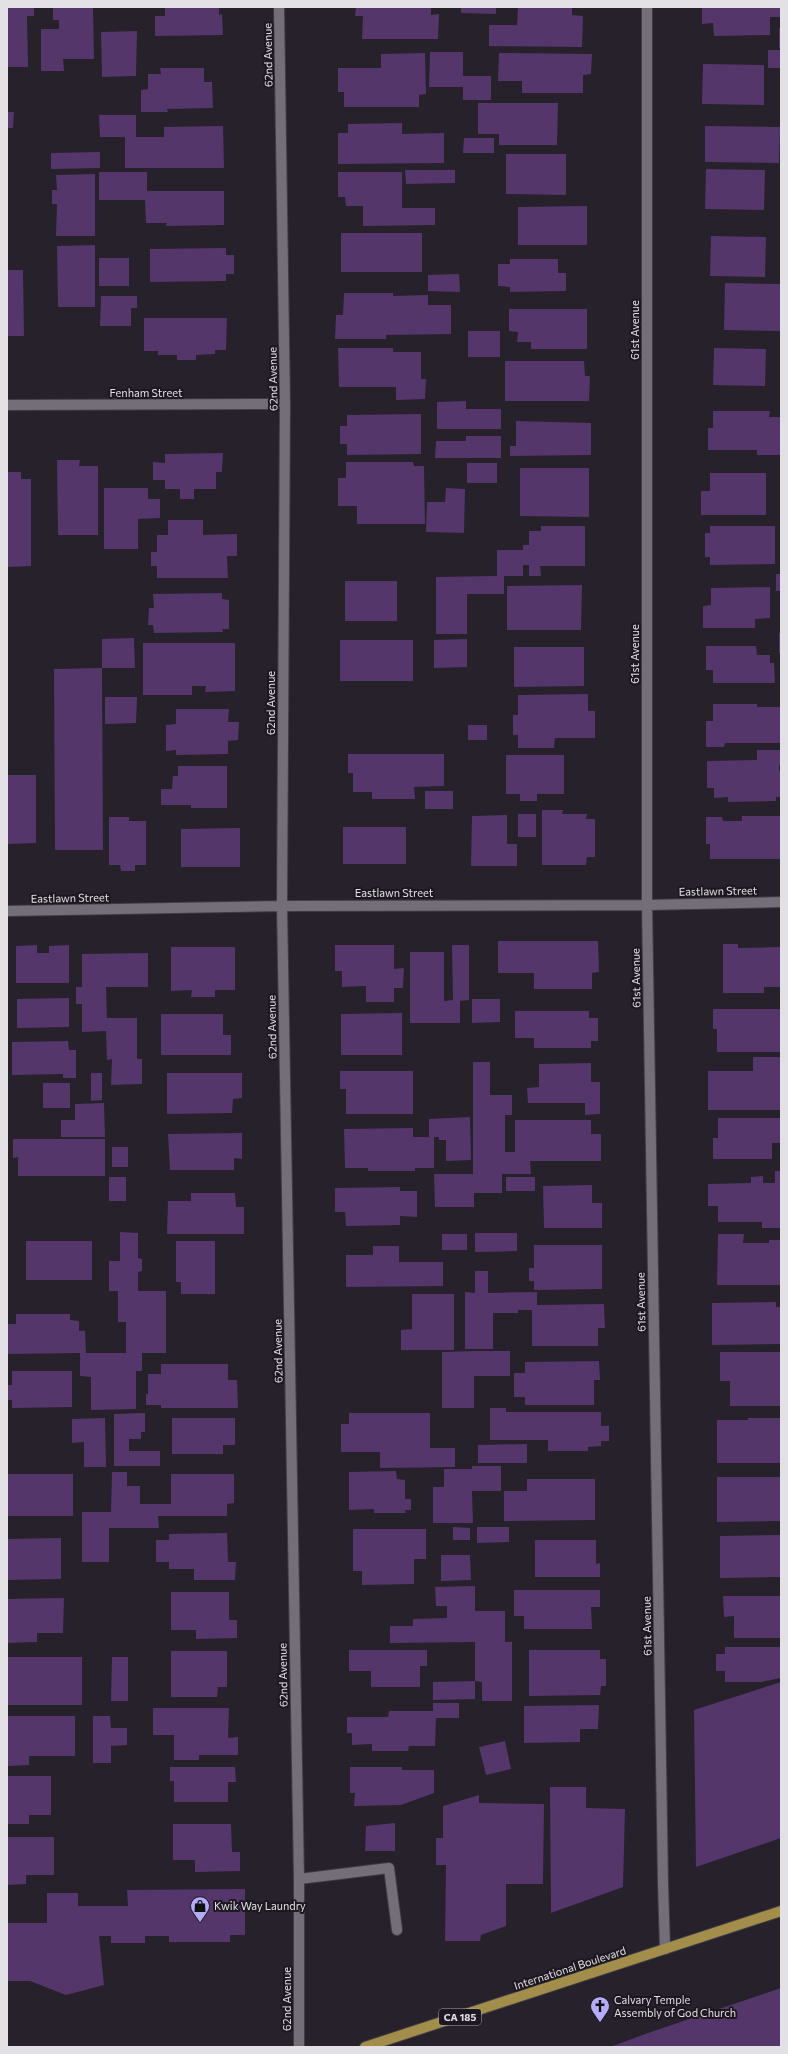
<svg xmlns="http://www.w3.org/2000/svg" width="788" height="2054" font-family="Commissioner,sans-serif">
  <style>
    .building { fill: #54366b }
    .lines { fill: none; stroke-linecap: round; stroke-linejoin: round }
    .minor-casing { stroke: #423d45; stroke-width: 12 }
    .major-casing { stroke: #423d45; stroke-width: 12 }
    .minor { stroke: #746e79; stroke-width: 10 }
    .major { stroke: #a28d4b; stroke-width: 10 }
    .labels { text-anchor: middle; stroke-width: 4; stroke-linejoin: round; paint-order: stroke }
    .shield { fill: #1c1720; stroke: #a7a4ab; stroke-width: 1 }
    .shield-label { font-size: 10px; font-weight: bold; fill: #e3e0e6 }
    .street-label { font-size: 11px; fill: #e3e0e6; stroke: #1c1720 }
    .poi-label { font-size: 11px; fill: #e3e0e6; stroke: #1c1720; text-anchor: start }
  </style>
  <rect width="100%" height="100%" fill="#26212a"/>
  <path class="building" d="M7,7h27v9h-7l1,51h-21z
    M53,7h40l1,52h-31l1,12h-23v-42h18v-9h-6z
    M165,7h54v8l3,-1 1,21 -68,1v-20h10z
    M356,7h75v8l8,-1 -1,25h-76l1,-23h-8z
    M461,7h35v7l-35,-1z
    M518,7h54v8l11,1 -1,31 -93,-1v-21h28z
    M702,7h79v10h-11v18l-56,1 -1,-13 -11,1z
    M779,28h2v20h-2z
    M137,31l-1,45 -34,1 -1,-45z
    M768,50h13v18h-13z
    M430,52h33v24h28v24h-28v-13h-34z
    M425,53l1,41 -7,1v12h-75v-15h-6v-24h43v-14z
    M499,53l93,1 -1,20 -8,1v18h-61v-12h-24z
    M703,64l61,1v40l-62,-1z
    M160,68h44v14h8l1,26 -46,1 1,3h-27v-22l7,-1v-15h13z
    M478,103h80l-1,42h-58v-11h-21z
    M7,112h7l-1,16h-6z
    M99,115h37v22h28v-10l59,-1 1,42h-99v-31h-25z
    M402,123v11l42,-1v30l-106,1v-31h10v-9z
    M705,126l75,1 -1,36 -74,-1z
    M464,138h30v15h-31z
    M100,152v16l-49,1v-16z
    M506,154h60v41l-60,-1z
    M706,169l59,1 -1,40 -59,-1z
    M405,170h50v13l-49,1z
    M99,172h48v19h77v34l-58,1 1,-3h-21l-1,-23h-46z
    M338,172h64v36h33v17l-72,1v-20h-17l-1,-9h-7z
    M95,174v62h-39l1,-32h-5v-14h5l-1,-15z
    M587,206v39h-69v-38z
    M341,233h81v39h-81z
    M711,236l55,1 -1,40 -55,-1z
    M95,245v62h-37l-1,-61z
    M226,248v7h8v19h-8v7l-76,1v-33z
    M99,258h30v28h-30z
    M510,259h48v14h8v18l-56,1v-5l-12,-1v-22h12z
    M7,270h16l1,66h-17z
    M459,274l1,18 -32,-1v-16z
    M725,283l56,1v47l-57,-1z
    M344,293h49v3l35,-1v10h23v29l-65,1v4h-51l1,-24h7z
    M101,296h36v12h-6v18h-31z
    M509,309h78v40h-56v-7h-14l1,-10 -9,-1z
    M144,318h83l-1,32h-11v4l-19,1v5h-19v-5h-19v-4h-14z
    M468,331h32v26h-32z
    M338,348h55v4h28v27h5l-1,20 -29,1v-13h-57z
    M714,348l52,1 -1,37 -52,-1z
    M505,361h79l1,15h5l-1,25h-84z
    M466,401v8h35v20h-64v-27z
    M713,411h57l-1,6h11l1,40 -1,-2h-23v-5h-49v-22h5z
    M421,414v40l-74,1v-11h-7v-18h7v-11z
    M516,421l75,2v32l-81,1v-10h6z
    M466,436h35v22h-66l1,-17h30z
    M223,453l-1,19h-6v17h-22v10h-14v-10h-15v-9h-12v-18l12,1v-9z
    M57,460h23l-1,6h19v69h-40z
    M346,462h67l1,4h10l1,58h-68v-18h-19v-28h8z
    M467,463h30v20h-30z
    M520,468h69v49l-69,-1z
    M7,472h14v7h10v87l-24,1z
    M710,473h56v42h-65v-24h9z
    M104,488h44v11h12v19l-22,1v30h-34z
    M446,488l19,1 -1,44 -38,-1 1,-30h18z
    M168,520h35v15l34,-1v22h-10l1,22h-71v-12h-6v-14h6v-17h11z
    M541,526h44v40h-45l1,10h-12v-11h-6v11h-19v18h-37v40h-31v-57l61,-1v-26h26v-5h6v-14h12z
    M710,526h65v38l-65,1v-8h-5v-24h5z
    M776,574h5v17h-5z
    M345,581h52v40h-52z
    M582,585l-1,45h-74v-44z
    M770,587v31l-15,1v9h-52v-22l8,-1v-17z
    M222,593v6l7,1v29h-7l1,3 -69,1 -1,-8h-5l1,-17h5l-1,-14z
    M781,632v21h-2v-20z
    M134,638l1,30h-33v-29z
    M467,639v28l-33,1v-28z
    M340,640h73v41h-73z
    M143,643h92v48l-30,1 1,-6h-14v9h-49z
    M706,646h50l1,9h13v8h4l1,20h-62v-13h-7z
    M514,647h70v39l-70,1z
    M102,668l1,182h-48l-1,-181z
    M588,694v17h7v27h-40l-1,10h-36v-13h-5v-20h5v-20z
    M105,697h32l-1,26 -31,1z
    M713,704h44v3h24v36h-56l-1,4h-18v-26h7z
    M176,709h53l-1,13h11l-1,18 -10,1v13l-52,1v-5l-10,1v-26l10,-1z
    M468,725h19v15h-19z
    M757,750h24v15h-2v6h2v26h-5v4l-48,1v-5l-14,1v-10h-7v-27l50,-1z
    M348,754h96v32l-30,1 1,12h-43v-7h-19v-19h-5z
    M506,755h58v39h-27v7h-17v-7h-14z
    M178,766h49v42h-36v-3h-30v-16h11l1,-13h5z
    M7,775h29v68l-29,1z
    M425,791h28v18h-28z
    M542,810h21l-1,4h25l-1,5h9v38h-8l-1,8h-44z
    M518,814h18v23h-18z
    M507,815v29h10v22h-46l1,-50z
    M742,816h39v43h-71v-15h-4v-27h16l1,4h19z
    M109,817h20v4h17v44h-11v6h-14l-1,-6h-11z
    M343,827h63v37h-63z
    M240,828v39h-59v-38z
    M498,941h100l1,31 -7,1v16h-58v-16h-36z
    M723,944h15v4l42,-1v40h-16v6h-41z
    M37,945v8h12v-7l20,-1v38h-53v-37z
    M335,945h59v24l10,-1 -1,20h-9v14h-28v-16l-24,1v-16h-7z
    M452,945h17v55l-9,1v22h-50v-71h34v49l9,-1z
    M171,947h64v43h-20v7h-24l1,-7 -21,1z
    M148,953v34h-42l1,31h30v41h5v25l-31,1 1,-26 -5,1 -1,-29 -24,1v-28h-6v-17h6v-33z
    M69,998v29l-52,1v-29z
    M472,999h28v23l-28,1z
    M713,1009h68v43h-64v-23h-4z
    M515,1011h74v7h9v23h-7v7h-57v-10h-19z
    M402,1013v42h-61v-41z
    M161,1014h62v21h8v20h-70z
    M68,1041l1,9h7v28h-13v-4l-51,1v-33z
    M753,1057h28v53h-73v-39h45z
    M473,1062h17v33h22v20h-7v37h10v-32h76v14h10v27h-71l1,13h-29v19h-28v14h-39l-1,-33h39z
    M591,1063v19h9v32l-15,1v-12h-57l-1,-15 12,-1v-23z
    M340,1071h73v43h-67v-25h-6z
    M91,1073h11v27l-11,1z
    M167,1073h75v25l-9,1 -1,14 -65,1z
    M43,1083h27v25h-27z
    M104,1103l1,34h-44v-17h14v-16z
    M470,1117l1,43 -25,1v-21h-7v-3h-5v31h-19v3h-47v-3h-23l-1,-39 69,-1v9h16v-18z
    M718,1118h63v25h-9v16h-59v-21h5z
    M242,1133v26l-8,-1v12h-64l-2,-36z
    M13,1139h92v37h-87v-19l-5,1z
    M112,1147h16v20h-16z
    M775,1171h6v57h-19v-6h-44v-16h-10v-22l43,-1v-6l12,-1v7h12z
    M109,1177h17v24h-17z
    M506,1177h29v14h-29z
    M592,1185v18h10v25h-58l-1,-42z
    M400,1187v4h17v26l-17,-1v9l-54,1 -1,-14h-10v-24z
    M191,1193h44l1,14h8v27h-77l1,-33h23z
    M120,1232l18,1v25l4,1v12l-4,1v19h28v62h-24v18h-6v38l-45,1v-33l-11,-1v-23l-73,1v-30h9v-10h54v6l9,1v10h6l1,22h40v-31h-8v-31h-9v-30h11z
    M475,1233h42v18l-42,1z
    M442,1234h25v16h-25z
    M718,1234h26l-1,9h26v-3h12v45h-64z
    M26,1241h66v39h-66z
    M176,1241h39v53h-34v-12h-5z
    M534,1245h68v44l-68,1v-9h-5v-13h5z
    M373,1246h26v16h44v24l-97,1v-32h27z
    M475,1271h13v22l49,-1v13l67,-1 1,24h-7v18h-66v-36h-14v3h-25v36h-28v-57l10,1z
    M412,1294h42v56h-53v-20l11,-1z
    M776,1302v5h5v37l-69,1v-42z
    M475,1351h35v25h-36v32h-32v-56z
    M720,1352h61v54h-51v-25h-10z
    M599,1361l1,19h-6v25h-69v-8h-11v-24h11v-11z
    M161,1364h67v16h9l1,28h-77v-3h-15v-11h2v-20h13z
    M12,1371h60v36l-60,1v-8h-5v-15h5z
    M490,1408h16v4h95v14h8v15h-8v5l-13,1v4h-40v-11h-58z
    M145,1413v19h-4v7h-12v12h31v15h-46v-52z
    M349,1413h81v35h25v19l-75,1v-16h-39v-28h8z
    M105,1418l1,49h-22v-25l-12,1v-24z
    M172,1418h63v27h-12v9h-51z
    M748,1418h32l1,45h-64v-43h31z
    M527,1444v19h-49v-18z
    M472,1466h29v25h-29l1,32h-40v-36h11v-18h28z
    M396,1471l1,8 8,1v19h6v11h-6l1,3h-32v-4l-25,1v-38z
    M112,1472h15v14h13v18h31v-30h63v29l-7,1v12h-69l1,12h-50v34h-27v-50h29z
    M7,1474h66v42h-66z
    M717,1477h64v44l-64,1z
    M527,1479h68v41l-91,1v-30h23z
    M453,1527l17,1v12h-17z
    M477,1527h32v15l-32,1z
    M353,1529h73v30h-12v25l-52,1v-14h-9z
    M227,1533l1,29h8l-1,18h-41v-11h-25v-7h-13v-22h13v-6z
    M781,1535v42l-61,1v-42z
    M61,1538v41l-54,1v-41z
    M535,1540h61v24l4,-1v14h-65z
    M441,1555h29l1,25 -30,1z
    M475,1586v25h30v31h7v59h-30v-19l-7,-1v18l-42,1v-18l42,-1v-39l-85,1v-17h23v-7l34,-1v-12h-11l-1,-19z
    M514,1590h86v17h-9l1,22h-68v-13h-10z
    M171,1592h58v28h8v18l-41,1v-9h-25z
    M723,1596h58v42h-47v-22l-10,1z
    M64,1598l-1,35h-26v9l-30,1v-44z
    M725,1647h56v31l-20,4h-36v-11h-9v-17h9z
    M349,1650h78v16h-7v21h-49v-16h-22z
    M529,1650h71v9h6v27h-5l-1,9 -71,1z
    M171,1651h56v36h-9l-1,10h-46z
    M7,1657h75v48h-75z
    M112,1657h16v44h-17z
    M781,1682v156l-85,29 -2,-157z
    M433,1703h26v15h-23l-1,28h-26l-1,5h-36v-7l-20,1v-12h-5v-16h41l1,-6h44z
    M599,1705l-1,24h-18v13l-56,1v-37z
    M153,1708h76l-1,30 10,-1v18h-39v5h-25v-25h-21z
    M7,1716h68v40h-46v9l-22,1z
    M93,1716h17l1,12h16v17l-16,1v17h-18z
    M505,1741l6,28 -25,6 -7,-28z
    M170,1767h65l1,15h-8v20h-54v-21h-4z
    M350,1767h52v3h32v23l-33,12 -47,1 1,-13h-5z
    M7,1776h44v39h-22v9h-22z
    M550,1787h36v21l39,1 -2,78 -72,26z
    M479,1795v8l65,1 -1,80h-37v42l-25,9 -1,6h-35l1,-76h-10v-27h7v-32z
    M395,1823v28h-30l1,-25z
    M173,1824h58l1,28h8v19l-45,1v-12h-22z
    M7,1837h47v38h-28v9l-19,1z
    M245,1889v46h-15v7h-61v-6h-24v7h-34v-7h-12l5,49 -38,10 -36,-14h-23v-58h40v-30h31v13h50l-1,-16z
    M781,1988v59h-171l38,-14z"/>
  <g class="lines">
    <g class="minor-casing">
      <path id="minor" d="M279,7l6,397 -3,502 17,973v168
        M647,7v898l16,978 2,66
        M7,405l278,-1
        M7,911l275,-5 365,-1 134,-3
        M299,1879l90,-11 8,62"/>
    </g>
    <g class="major-casing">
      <path id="major" d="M365,2047l416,-136"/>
    </g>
    <use href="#minor" class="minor"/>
    <use href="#major" class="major"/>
  </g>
  <defs>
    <g id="shop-pin" transform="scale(1)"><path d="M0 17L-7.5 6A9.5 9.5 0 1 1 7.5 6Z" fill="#b4acf9" stroke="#1c1720"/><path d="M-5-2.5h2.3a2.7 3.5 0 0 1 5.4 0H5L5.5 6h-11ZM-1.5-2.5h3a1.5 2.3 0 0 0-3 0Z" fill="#111"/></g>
    <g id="church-pin" transform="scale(1)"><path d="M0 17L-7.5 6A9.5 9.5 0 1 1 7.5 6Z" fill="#b4acf9" stroke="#1c1720"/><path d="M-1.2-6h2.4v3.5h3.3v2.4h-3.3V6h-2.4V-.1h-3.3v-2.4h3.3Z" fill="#111"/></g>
  </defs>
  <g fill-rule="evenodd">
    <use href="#shop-pin" x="200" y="1906"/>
    <use href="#church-pin" x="600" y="2006"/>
  </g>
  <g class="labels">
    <rect class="shield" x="439" y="2009" width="42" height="16" rx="3"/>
    <g class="shield-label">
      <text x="460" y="2021">CA 185</text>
    </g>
    <g class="street-label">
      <text transform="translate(268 55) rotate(-91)" y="4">62nd Avenue</text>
      <text transform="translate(635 330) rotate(-90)" y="4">61st Avenue</text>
      <text transform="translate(273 379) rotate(-91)" y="4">62nd Avenue</text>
      <text x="146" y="397">Fenham Street</text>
      <text transform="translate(635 654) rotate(-90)" y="4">61st Avenue</text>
      <text transform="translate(271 703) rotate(-90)" y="4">62nd Avenue</text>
      <text transform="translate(718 891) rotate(-1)" y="4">Eastlawn Street</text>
      <text x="394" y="897">Eastlawn Street</text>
      <text transform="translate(70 898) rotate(-1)" y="4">Eastlawn Street</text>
      <text transform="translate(636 978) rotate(-91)" y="4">61st Avenue</text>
      <text transform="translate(272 1027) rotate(-91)" y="4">62nd Avenue</text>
      <text transform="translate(641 1302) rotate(-91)" y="4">61st Avenue</text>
      <text transform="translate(278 1351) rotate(-91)" y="4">62nd Avenue</text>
      <text transform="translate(647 1626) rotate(-91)" y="4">61st Avenue</text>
      <text transform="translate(283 1675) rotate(-91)" y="4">62nd Avenue</text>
      <text transform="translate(570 1968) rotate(-18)" y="4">International Boulevard</text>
      <text transform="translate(287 1999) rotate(-90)" y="4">62nd Avenue</text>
    </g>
    <g class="poi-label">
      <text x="214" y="1910">Kwik Way Laundry</text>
      <text x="614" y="2004">Calvary Temple<tspan x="614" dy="13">Assembly of God Church</tspan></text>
    </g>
  </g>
  <rect width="788" height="2054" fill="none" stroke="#e3e0e6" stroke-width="16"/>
</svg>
